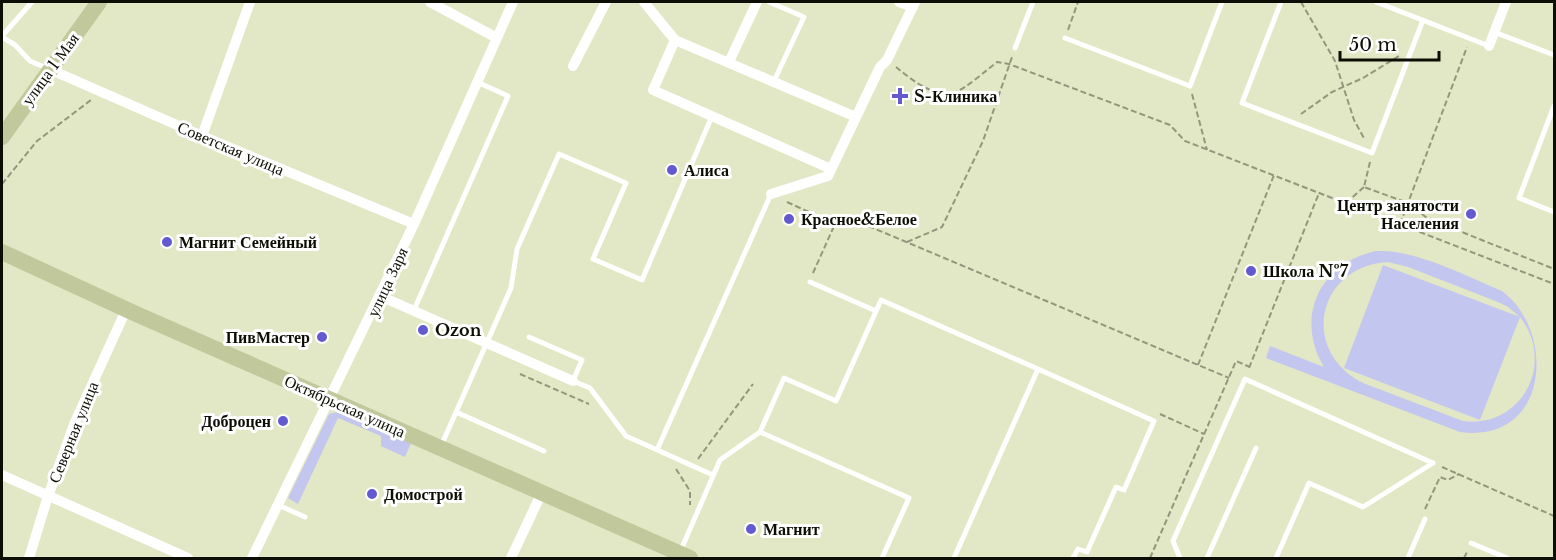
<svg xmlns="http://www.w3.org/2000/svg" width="1556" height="560" font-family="'Libre Baskerville',serif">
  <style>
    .green { fill: #c3c6ef; fill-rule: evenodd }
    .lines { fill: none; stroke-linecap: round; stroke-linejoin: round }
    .path { stroke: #92977d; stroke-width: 2; stroke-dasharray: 6 3; stroke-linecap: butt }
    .service { stroke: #fff; stroke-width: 5 }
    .minor { stroke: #fff; stroke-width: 10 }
    .primary { stroke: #c1c89c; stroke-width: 16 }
    .poi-dot { fill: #6359d1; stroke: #fff; stroke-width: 2 }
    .labels { text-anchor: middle; stroke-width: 6; stroke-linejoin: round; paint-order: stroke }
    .street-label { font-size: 16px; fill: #0c0d03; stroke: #fff }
    .poi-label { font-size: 16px; font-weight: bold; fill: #0c0d03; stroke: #fff; text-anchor: start }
  </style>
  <rect width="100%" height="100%" fill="#e2e8c5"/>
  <path class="green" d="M1376,251c39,-2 90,25 126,40 54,40 48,153 -42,141l-194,-74 4,-12 54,21c-30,-50 -4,-104 52,-116zM1388,262l20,5 90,35 10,5 12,10 -137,-52 -39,103 136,52 40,-103c36,46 2,111 -57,104l-100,-38c-64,-32 -46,-117 25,-121z
    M341,411l70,32 -6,14 -24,-11v-10l-43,-18 -40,86 -10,-6 41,-84z"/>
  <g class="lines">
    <path class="path" d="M1301,2l34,59 19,59 11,20
      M1068,30l10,-28
      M896,67c16,13 37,31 59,25 9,-2 33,-23 42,-30l12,2 161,61 15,16 369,143
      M1192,94l15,56
      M1301,114l31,-22 31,-14 36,-22
      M1370,162l-6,25 44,16 19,15 127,51
      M2,184l35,-43 54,-41
      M787,202l48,22 12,-7 382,161
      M1346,203l18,-16
      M1400,224l67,-177
      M907,242l35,-15 41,-86 29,-84
      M813,273l22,-49
      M1198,365l76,-190
      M1249,368l70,-175
      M520,374l69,30
      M1160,414l44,20
      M698,459l55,-75
      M1442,467l112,49
      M676,469l14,22v14
      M1425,509l15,-32 8,3 11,-6
      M1150,558l86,-197 14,6
      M1464,558l4,-8"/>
    <path class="service" d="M769,2l35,15 -30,64
      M1281,2l-39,101 130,50 51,-133
      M1376,2l113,44
      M1494,32l60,23
      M2,36l30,-34
      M2,37l13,8 15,16 19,8
      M1065,38l125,48 32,-84
      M1015,48l18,-46
      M1554,106l-35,92 35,14
      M810,282l66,29
      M414,310l94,-214 -31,-14
      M529,337l53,23 -9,21 17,7 36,48 87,39
      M1038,369l116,52 -30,69 -8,-3 -29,65 -9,-3 -5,9
      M456,412l88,39
      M760,432l149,66 -27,60
      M441,446l70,-158 6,-39 42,-95 67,29 -33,76 49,21 70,-164
      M657,450l114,-256
      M278,505l27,12
      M1471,543l36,15
      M680,552l40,-92 40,-28 24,-54 52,23 45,-101 157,69 -84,189
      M1180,558l-7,-17 72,-162 188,84
      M1207,558l49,-110
      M1276,558l33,-75 54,24 70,-44
      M1408,558l17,-39"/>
    <path class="minor" d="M430,2l67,36
      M644,2l31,38 181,77
      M899,2l14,5
      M675,40l-22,50 178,79
      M1489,46l17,-44
      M729,62l28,-60
      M573,66l33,-64
      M49,69l153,67 212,88
      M202,136l48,-134
      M771,194l57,-18 52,-109 7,-7 28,-58
      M380,296l193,85
      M2,475l186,83
      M29,558l19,-62 27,-74 51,-112
      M252,558l162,-334 99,-222
      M511,558l31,-66"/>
    <path class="primary" d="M2,137l97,-135
      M2,252l132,61 556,245"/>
  </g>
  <g class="poi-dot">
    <path d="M897 87h6v6h6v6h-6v6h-6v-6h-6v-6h6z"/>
    <circle cx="672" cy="170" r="6"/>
    <circle cx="1471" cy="214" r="6"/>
    <circle cx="789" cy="219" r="6"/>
    <circle cx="167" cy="242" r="6"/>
    <circle cx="1251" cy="271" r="6"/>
    <circle cx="423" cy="330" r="6"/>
    <circle cx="322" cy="337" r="6"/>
    <circle cx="283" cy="421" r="6"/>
    <circle cx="372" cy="494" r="6"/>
    <circle cx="751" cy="529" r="6"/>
  </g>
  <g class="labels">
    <g class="street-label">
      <text transform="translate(50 69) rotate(-54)" y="6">улица 1 Мая</text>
      <text transform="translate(231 148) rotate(23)" y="6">Советская улица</text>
      <text transform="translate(387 282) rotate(-65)" y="6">улица Заря</text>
      <text transform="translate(345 406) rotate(24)" y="6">Октябрьская улица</text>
      <text transform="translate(73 432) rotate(-68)" y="6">Северная улица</text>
    </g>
    <g class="poi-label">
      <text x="914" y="102">S-Клиника</text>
      <text x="684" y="176">Алиса</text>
      <text x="1459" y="211" text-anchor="end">Центр занятости<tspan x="1459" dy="18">Населения</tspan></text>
      <text x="801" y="225">Красное&amp;Белое</text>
      <text x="179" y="248">Магнит Семейный</text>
      <text x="1263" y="277">Школа №7</text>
      <text x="435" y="336">Ozon</text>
      <text x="310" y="343" text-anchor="end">ПивМастер</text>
      <text x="271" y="427" text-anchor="end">Доброцен</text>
      <text x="384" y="500">Домострой</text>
      <text x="763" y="535">Магнит</text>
    </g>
  </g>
  <rect width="1556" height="560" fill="none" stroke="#0c0d03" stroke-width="6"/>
  <path d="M1340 51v9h99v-9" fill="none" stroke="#0c0d03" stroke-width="3"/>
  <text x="1349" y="51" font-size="18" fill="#0c0d03" stroke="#ffffff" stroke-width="4.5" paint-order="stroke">50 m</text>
</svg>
